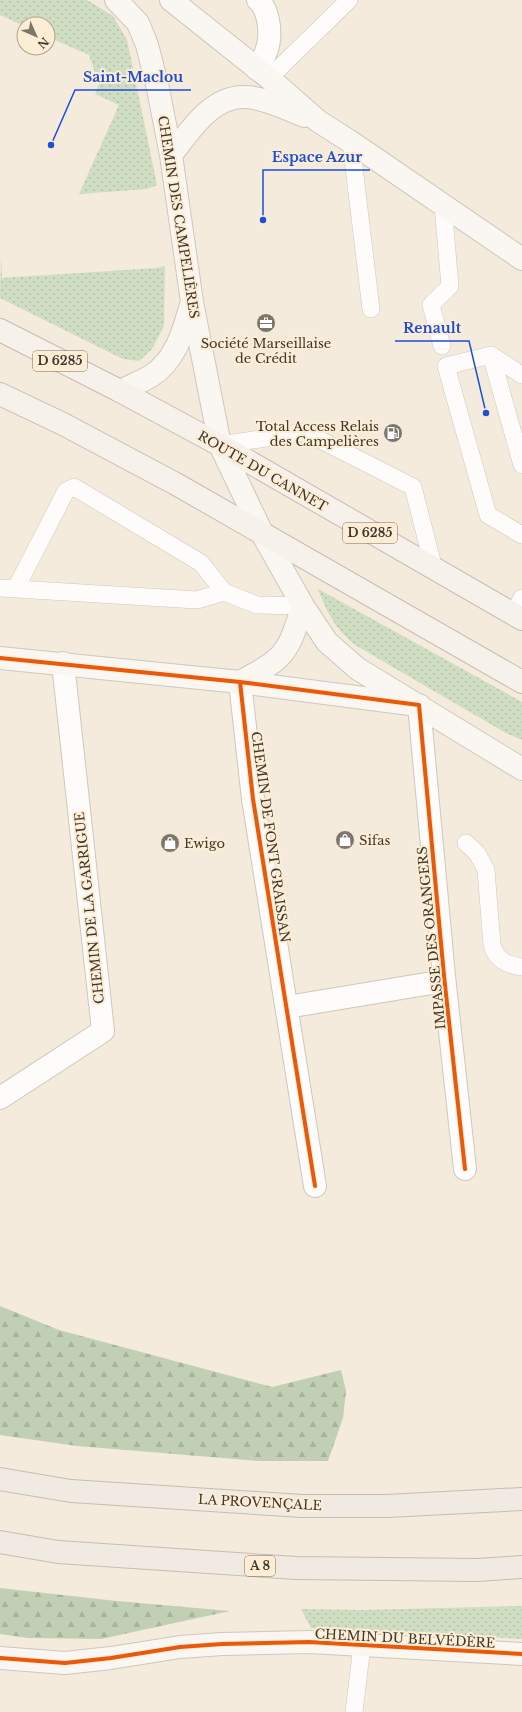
<svg xmlns="http://www.w3.org/2000/svg" width="522" height="1712" font-family="'Libre Baskerville',serif">
  <style>
    .grass { fill: url(#grass-dots) }
    .forest { fill: url(#forest-firs) }
    .lines { fill: none; stroke-linecap: round; stroke-linejoin: round }
    .lane-casing { stroke: #cec7bc; stroke-width: 18 }
    .street-casing { stroke: #cec7bc; stroke-width: 24 }
    .secondary-casing { stroke: #cec7bc; stroke-width: 24 }
    .primary-casing { stroke: #c7bcb0; stroke-width: 24 }
    .highway-casing { stroke: #c7bcb0; stroke-width: 24 }
    .lane { stroke: #fdfcfa; stroke-width: 17 }
    .street { stroke: #fdfcfa; stroke-width: 22 }
    .secondary { stroke: #faf7f3; stroke-width: 22 }
    .primary { stroke: #f7f1eb; stroke-width: 22 }
    .highway { stroke: #f1eae2; stroke-width: 22 }
    .cycleway-casing { stroke: #fdedd4; stroke-width: 6 }
    .cycleway { stroke: #e8590c; stroke-width: 4 }
    .labels { text-anchor: middle; stroke-width: 4; stroke-linejoin: round; paint-order: stroke }
    .shield { fill: #fdedd4; stroke: #776e60; stroke-width: 1 }
    .shield-label { font-size: 12px; font-weight: bold; fill: #3d372e }
    .street-label { font-size: 13px; fill: #3d372e; stroke: #fdedd4 }
    .poi-label { font-size: 13px; fill: #3d372e; stroke: #fdedd4; text-anchor: start }
    .leader { fill: none; stroke: #1d4ed8; stroke-width: 1.5 }
    .callout-dot { fill: #1d4ed8; stroke: #fdedd4; stroke-width: 1.5 }
    .callout-label { font-size: 14px; text-anchor: middle; font-weight: bold; fill: #1d4ed8; stroke: #fdedd4; stroke-width: 4; stroke-linejoin: round; paint-order: stroke }
  </style>
  <defs>
    <pattern id="grass-dots" width="8" height="8" patternUnits="userSpaceOnUse"><rect width="8" height="8" fill="#cfddc2"/><path d="M2 2h.1M6 6h.1" fill="none" stroke="#b3bea7" stroke-width="1.8" stroke-linecap="round"/></pattern>
    <pattern id="forest-firs" width="22" height="20" patternUnits="userSpaceOnUse"><rect width="22" height="20" fill="#c1d0b4"/><path d="M5 1l3.5 6h-7zM16 11l3.5 6h-7z" fill="#a7b39b"/></pattern>
  </defs>
  <rect width="100%" height="100%" fill="#f4ebdd"/>
  <path class="grass" d="M0,0h87l26,16 14,24 30,145 -10,4 -68,5 40,-89 -24,-11 4,-10 -10,-29 -41,-18v-13h-24v2l-24,-11z
    M1,256l1,22 154,-10 9,-2 -1,60 -12,23 -13,12 -16,-2 -123,-61z
    M318,589l204,113v38l-16,-7 -151,-88c-20,-17 -28,-32 -37,-56z
    M522,1606v33l-211,-11 -10,-19 62,1z"/>
  <path class="forest" d="M0,1306l59,24 213,57 69,-17 5,21 -3,27 -15,43h-70l-181,-15 -77,-11z
    M0,1588l117,13 113,10 -129,28 -73,-1 -28,-4z"/>
  <g class="lines">
    <g class="lane-casing">
      <path id="lane" d="M269,78l80,-78
        M351,142l20,167
        M442,346l-11,-41 19,-19 -7,-81
        M491,355l31,110
        M522,375l-31,-20 -45,11 42,149 34,20
        M220,445l85,-13 108,55 21,82
        M0,588l197,12 27,-8 33,13 46,1
        M16,588l50,-97 8,-4 127,76 23,29
        M513,614l9,-16
        M466,843l11,10 9,17 6,75c4,15 15,20 30,22
        M354,1712l8,-66"/>
    </g>
    <g class="street-casing">
      <path id="street" d="M257,69c3,-6 7,-11 9,-17 6,-15 4,-41 -8,-52
        M240,682l13,117 62,387
        M419,705l25,271 21,193
        M287,1007l157,-26
        M0,1098l103,-67 -40,-368"/>
    </g>
    <g class="secondary-casing">
      <path id="secondary" d="M116,0l22,23 9,22 10,39 14,71 21,147 28,143 43,90 40,71 24,36 31,27 164,100
        M171,0l98,78 49,43 33,21 171,117
        M171,155c19,-24 40,-59 74,-58 17,0 43,12 59,19
        M120,391c10,-5 21,-9 31,-15 25,-16 32,-44 40,-71
        M0,658l240,24 170,22
        M240,682c14,-8 28,-14 39,-25 13,-12 18,-35 24,-51
        M0,1658l65,5 46,-5 69,-11 42,-3 87,-2 213,12"/>
    </g>
    <g class="primary-casing">
      <path id="primary" d="M0,330l120,61 100,54 302,174
        M0,394l63,30 113,60 346,198"/>
    </g>
    <g class="highway-casing">
      <path id="highway" d="M0,1479l71,12 231,15h85l135,-7
        M0,1542l58,10 238,16 182,2 44,-3"/>
    </g>
    <use href="#lane" class="lane"/>
    <use href="#street" class="street"/>
    <use href="#secondary" class="secondary"/>
    <use href="#primary" class="primary"/>
    <use href="#highway" class="highway"/>
    <g class="cycleway-casing">
      <path id="cycleway" d="M0,658l240,24 179,23 25,271 21,193
        M240,682l13,117 62,387
        M0,1658l65,5 46,-5 69,-11 42,-3 87,-2 213,12"/>
    </g>
    <use href="#cycleway" class="cycleway"/>
  </g>
  <defs>
    <g id="office-disc" transform="scale(1)"><circle r="9.5" fill="#7d766b" stroke="#fdedd4"/><path d="M-6-3h4V-5.5h4V-3h4V5H-6ZM-1-4.5V-3h2v-1.5ZM-6 0V1H6V0Z" fill="#fff"/></g>
    <g id="fuel-disc" transform="scale(1)"><circle r="9.5" fill="#7d766b" stroke="#fdedd4"/><path d="M-5.5-6h7V0h2V4h1.3V-2.5L3-4.5l.8-.8L6-3V5H2.5V1h-1V6h-7ZM-4.2-4.7v3.2H.2V-4.7Z" fill="#fff"/></g>
    <g id="shop-disc" transform="scale(1)"><circle r="9.5" fill="#7d766b" stroke="#fdedd4"/><path d="M-5-2.5h2.3a2.7 3.5 0 0 1 5.4 0H5L5.5 6h-11ZM-1.5-2.5h3a1.5 2.3 0 0 0-3 0Z" fill="#fff"/></g>
  </defs>
  <g fill-rule="evenodd">
    <use href="#office-disc" x="266" y="323"/>
    <use href="#fuel-disc" x="393" y="433"/>
    <use href="#shop-disc" x="345" y="840"/>
    <use href="#shop-disc" x="170" y="843"/>
  </g>
  <g class="labels">
    <g class="shield">
      <rect x="33" y="351" width="54" height="20" rx="3"/>
      <rect x="343" y="523" width="54" height="20" rx="3"/>
      <rect x="245" y="1556" width="30" height="20" rx="3"/>
    </g>
    <g class="shield-label">
      <text x="60" y="365">D 6285</text>
      <text x="370" y="537">D 6285</text>
      <text x="260" y="1570">A 8</text>
    </g>
    <g class="street-label">
      <text transform="translate(179 217) rotate(81)" y="5">CHEMIN DES CAMPELIÈRES</text>
      <text transform="translate(263 471) rotate(30)" y="5">ROUTE DU CANNET</text>
      <text transform="translate(271 837) rotate(82)" y="5">CHEMIN DE FONT GRAISSAN</text>
      <text transform="translate(89 908) rotate(-96)" y="5">CHEMIN DE LA GARRIGUE</text>
      <text transform="translate(431 938) rotate(-96)" y="5">IMPASSE DES ORANGERS</text>
      <text transform="translate(260 1502) rotate(3)" y="5">LA PROVENÇALE</text>
      <text transform="translate(405 1638) rotate(3)" y="5">CHEMIN DU BELVÉDÈRE</text>
    </g>
    <g class="poi-label">
      <text x="266" y="348" text-anchor="middle">Société Marseillaise<tspan x="266" dy="15">de Crédit</tspan></text>
      <text x="379" y="431" text-anchor="end">Total Access Relais<tspan x="379" dy="15">des Campelières</tspan></text>
      <text x="359" y="845">Sifas</text>
      <text x="184" y="848">Ewigo</text>
    </g>
  </g>
  <path class="leader" d="M51 145L75 90H191M263 220L263 170H370M486 413L469 341H395"/>
  <g class="callout-dot">
    <circle cx="51" cy="145" r="4"/>
    <circle cx="263" cy="220" r="4"/>
    <circle cx="486" cy="413" r="4"/>
  </g>
  <g class="callout-label">
    <text x="133" y="82">Saint-Maclou</text>
    <text x="317" y="162">Espace Azur</text>
    <text x="432" y="333">Renault</text>
  </g>
  <g transform="translate(36 36) rotate(135)"><circle r="19" fill="#fdedd4" stroke="#b0a492"/>
  <path d="M0-3L7 15L0 10L-7 15Z" fill="#7d766b"/>
  <text y="-6" font-size="11" font-weight="bold" text-anchor="middle" fill="#3d372e">N</text>
  </g>
</svg>
